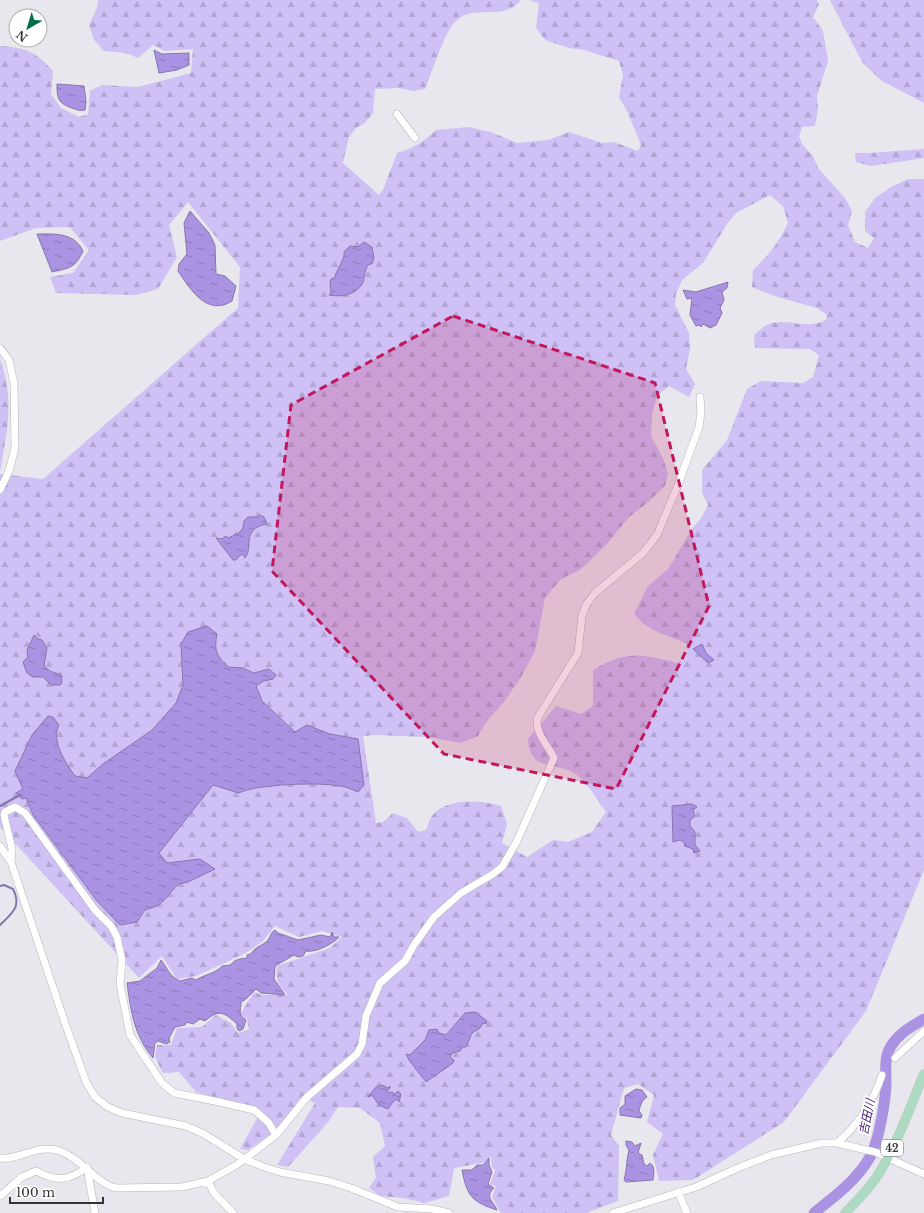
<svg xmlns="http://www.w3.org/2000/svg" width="924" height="1213" font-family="'Libre Baskerville','Noto Sans JP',serif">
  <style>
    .forest { fill: url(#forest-firs); fill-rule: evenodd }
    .water { fill: url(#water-ripples); stroke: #8776ae }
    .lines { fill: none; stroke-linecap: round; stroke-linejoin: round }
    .stream { stroke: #8776ae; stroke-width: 2 }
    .river { stroke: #ab93e3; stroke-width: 11 }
    .minor-casing { stroke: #b6b5ba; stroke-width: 8 }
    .major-casing { stroke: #c6c6c6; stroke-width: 10 }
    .minor { stroke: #fff; stroke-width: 7 }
    .major { stroke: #addac2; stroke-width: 9 }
    .marked { fill: #c2185b; fill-opacity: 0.2; stroke: #c2185b; stroke-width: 3; stroke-dasharray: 8 5; stroke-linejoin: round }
    .labels { text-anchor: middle; stroke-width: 4; stroke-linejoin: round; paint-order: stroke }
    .shield { fill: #fff; stroke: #707071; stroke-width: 1 }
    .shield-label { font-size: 10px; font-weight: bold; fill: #333234 }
    .water-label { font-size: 12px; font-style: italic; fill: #411876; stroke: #fff }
  </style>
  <defs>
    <pattern id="forest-firs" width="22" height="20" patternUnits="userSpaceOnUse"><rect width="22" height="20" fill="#cfc0f5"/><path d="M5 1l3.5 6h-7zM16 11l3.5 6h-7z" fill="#b2a5d3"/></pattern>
    <pattern id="water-ripples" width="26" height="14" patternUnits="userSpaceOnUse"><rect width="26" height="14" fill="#ab93e3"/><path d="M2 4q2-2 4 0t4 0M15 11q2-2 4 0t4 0" fill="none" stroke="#8c79b9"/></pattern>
  </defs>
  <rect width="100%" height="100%" fill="#e8e7ed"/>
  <path class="forest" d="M98,0h423c-19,24 -48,1 -67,23 -11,13 -22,50 -29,66l-11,2 -16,-3 -23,1 -2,24 -8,10 -9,5 -7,9 -6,26 36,32 4,-5 14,-37c15,-4 28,-12 39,-23l32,-3 23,5 26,11 31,-3 21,-8 33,11 12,-1 24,9 3,-6 -14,-34 -8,-14 4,-22 -4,-14 -35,-11 -15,-2 -24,-8 -9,-12 3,-25 -10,-3h288l2,4 -6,13 10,14 5,30 -11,35 1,13 -3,17 -13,1 -3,9 3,8 11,12 5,12 27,30 7,13 -4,14 7,17 13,6 6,-10 -9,-7v-19l10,-14 16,-11 17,-8h16v691l-58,141 -82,111 -91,58 -34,1 -6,-26 10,-21 -16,-12 7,-27 -16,-11 -14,4 -13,47 8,11 -1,55 -32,12h-85l-9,-16 4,-11 -6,-2 5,-13 -3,-4 -1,-10 -9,6 -28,5 -5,28 -24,7 -22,-5 -23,-2 -11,-8 7,-10 -3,-21 12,-11 -5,-23 -20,-15 -22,-1 -9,14 -41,46 -11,-2 38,-62 -13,-7 -23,32 -31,22 -8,-1 20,-36 -31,-12 -33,-9 -17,-20 -16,1 -8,-16 2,-12h14l6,-17 25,-1 14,-12 15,8 7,10 11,-4 -2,-10 -7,-5 14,-22 8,3h26c-9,-8 -13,-16 -11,-29l53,-18 12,-11 -20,-6 -23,6 -24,-11 -12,15 -17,12 -50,23 -19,3 -15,-23 -23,22 -139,-151v-353l43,5 195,-171 2,-41 -52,-65 -19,23 8,32 -19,32 -22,6 -80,-2 -6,-16 23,-4 16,-23 -19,-23 -34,1 -36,13v-195c25,1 36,6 53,25l-2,23 10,14 18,9 9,-3 2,-23 12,-6 36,2 53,-14 2,-24 -28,2 -12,-6 -15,13 -12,-5 -22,-2 -10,-11 -5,-15 8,-17zM770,195l13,11 5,17c-9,19 -20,33 -35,47l-1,17 22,9 43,12 10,7 -1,5c-20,11 -41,-4 -59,5 -5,2 -9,7 -13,10l1,13 55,1 9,6 -6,22 -10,6 -42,-2 -14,8 -20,51 -25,30v23l6,12 -7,13 -10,12 -22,38 -21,18 -14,28c16,19 32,20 53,30l-1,14 -9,5c-36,-9 -50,-13 -84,7v36l-12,8 -25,-8 -28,33c2,35 29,21 49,36 12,9 20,25 29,37l-14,20 -24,10 -15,-2 -26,17 -25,-14 5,-19 -6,-18c-21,-6 -54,-9 -69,10 -3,4 -4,10 -6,14l-8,2 -11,-14 -14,-5 -10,9 -7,1 -13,-87 12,-1 53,2 33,6 17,-7 9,-15 17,-19 17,-25 14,-26 10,-53 16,-19 19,-9 26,-25 23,-28 18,-14 18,-17 3,-12 -5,-16 -12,-22 1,-21 5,-19 12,-10 20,11 6,-13 -9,-15 4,-20 -1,-16 -14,-28 1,-11 6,-14 21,-17 24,-39 9,-11zM181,644l33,3 4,10 10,10 15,1 11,5 15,-4 4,10 -9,2 -8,5 6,15 33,31 12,-7 23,9 28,5v53c-5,-2 -11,-5 -17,-6 -21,-4 -84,-2 -102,7l-26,-8 -54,68 8,10 33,-4 -12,23 -9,2c-15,13 -12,20 -34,26l-8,12 -40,-21 -64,-86 -7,-17 -9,-5 6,-4 36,-64c-8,17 6,37 16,51l12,2c25,-22 94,-59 96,-94 1,-13 -1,-27 -2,-40z
    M830,0h94v103l-42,-22 -20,-19z
    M924,149v9l-53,8 -15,-4 -1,-9h15z
    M0,359c15,43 7,71 0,113z"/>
  <path class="water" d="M154,50l8,4 27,-1v12l-12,5 -18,3z
    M57,84l27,2 2,16 -1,8c-5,1 -8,0 -13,-2 -14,-5 -15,-9 -15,-24z
    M190,211l19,22 6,12 1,29 9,2 11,10 -4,15c-25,16 -42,-12 -54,-30l1,-7 8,-10 -3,-31z
    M37,234c17,0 37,-2 46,17 -8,17 -13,17 -31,21z
    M364,242l8,5 2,11 -2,6h-3c-5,6 -4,12 -6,18 -6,14 -24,15 -34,13l2,-2 -1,-12 2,-3 2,1c2,-9 12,-21 10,-27l6,-6 8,1z
    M728,282l-1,6 -5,4 2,8 -4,8 2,5 -6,12 -6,3 -7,-4 -2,3 -2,-2 -3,1 -6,-11 2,-17 -5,1 -4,-9 13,2z
    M260,515l4,2 3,7c-27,5 -13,23 -22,34l-2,-4 -4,2 -3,4h-3l-17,-22 6,1 4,-3 2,2 11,-5 4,-5 1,-7 4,-4h10z
    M207,626l10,8c-3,17 -1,21 11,33l15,1 11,5 15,-4 7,6 -3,4 -9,2 -8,5 6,15 33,31 12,-7 23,9 28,5 6,46 -6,7c-5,-2 -11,-5 -17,-6 -21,-4 -85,-2 -102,7l-26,-8 -54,68 8,10 33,-4 15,10 -27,13 -9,2c-15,13 -12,20 -34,26l-8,12 -17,3 -23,-24 -64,-86 -7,-17 -4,1 -6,-6 7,-4 -8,-18 17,-36 16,-19 5,1 6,8c-8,16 6,37 16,51l12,2 16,-14 49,-34 24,-27 7,-18 -2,-41 7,-12z
    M34,635l2,3 6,2 5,8 -3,18 6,5 11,4 1,7 -2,3h-9l-8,-8h-10l-6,-4 -4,-11 5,-5 -1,-7z
    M702,644l4,9 8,7 -6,3 -15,-14z
    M692,804l5,3 -4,3 2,6 -5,4v6l5,6v13l5,6 -6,2 -1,-4 -8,-3 -1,-4 -4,-2 -7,2 -1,-36z
    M275,930l3,3 20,7 23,-5 9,2 2,-5 2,5h5c-6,7 -24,16 -33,14l-3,5 -5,1 -4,-2 -19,11 -1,13 11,16 -24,-2 -5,-4 -10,10 -5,3c0,9 -4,12 5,18l-3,9 -4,2 -2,-3v-4c-13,-12 -18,-15 -32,-3l-5,-2 -7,5 -6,-2 -2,3 -10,2 -6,11 1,4 -4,2 -8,-3 -3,2 -2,15c-19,-23 -22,-46 -26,-75l13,-2 17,-13 4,-8c8,10 7,15 19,21l12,-3 4,2c7,-5 21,-7 26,-14l9,-1c3,-6 9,-6 16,-7v-3l4,-1c4,-8 12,-8 17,-14 3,-4 3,-8 7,-10z
    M475,1012l12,9 -1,3 -3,-1 -3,5 -8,5 -6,14h-3l-3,4 -8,2 -2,4 4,3 -1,3 -27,19 -17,-22 -3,-6 4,1 15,-15 4,-10 8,-1 2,4 7,2 19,-22z
    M382,1085l6,3 2,-2v2l-3,3 3,2 2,-1 3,2 3,-3 3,3 -2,8 -2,-3 -5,4 -4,6 -9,-4 -7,-10 -4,2 7,-9z
    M636,1089l6,1 5,7c-5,3 -7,9 -8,14l3,4 -1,3 -21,-3v-7l5,-4v-8z
    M626,1141l6,1 3,4 6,-3 -3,10 4,2 2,9 3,2 3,-3c5,3 4,11 3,17l-27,2 -2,-2c3,-10 2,-19 5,-30l-3,-5z
    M489,1158v7l3,7 -4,12 6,4c-10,9 0,14 3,22 -25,-8 -30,-14 -35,-40h10l5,-5h6z"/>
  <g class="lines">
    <path class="stream" d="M0,806l20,-11
      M0,886l4,-1 9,4c9,18 -1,24 -13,36"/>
    <path class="river" d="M814,1213c21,-17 43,-33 56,-56 9,-16 16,-58 16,-75 0,-13 -2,-25 5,-36 8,-13 20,-19 33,-27"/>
    <g class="minor-casing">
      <path id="minor" d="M397,114l18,24
        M0,348l9,12 5,23 1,65 -6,23 -9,19
        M0,846l11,16 54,161 21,59 9,15 13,10 14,6 64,13 18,8 40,25 20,8 16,5 49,9 22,7 47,19 34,2 17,4
        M11,862l1,-13 -8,-34 1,-3 10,-5 10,6 70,97 16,16 6,11 5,23 -2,24 10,51 32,48 12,10 41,8 39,9 14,12 8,13
        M895,1058l29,-27
        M837,1143c22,-19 36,-40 45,-68
        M0,1158c18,3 38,-15 60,-7 22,8 37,33 56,37l66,-1 26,-6 30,-17 38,-29 31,-38 50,-43 5,-10 4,-28 14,-33 25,-22 9,-16 20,-28 27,-24 32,-19 9,-7 14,-24 38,-85c-6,-13 -21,-27 -16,-41l40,-64 4,-37 4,-11 9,-12 48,-40 14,-18 21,-50 21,-58 2,-15 -1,-15
        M208,1181l6,12 19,20
        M678,1192l9,21
        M0,1196l22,-19 14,-6c20,11 33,10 51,-4l8,46
        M613,1213l83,-26 44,-20 31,-12 51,-12h15l38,9 49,22"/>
    </g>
    <g class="major-casing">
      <path id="major" d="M845,1213c11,-11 22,-22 31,-35 21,-32 33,-69 48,-104"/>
    </g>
    <use href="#minor" class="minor"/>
    <use href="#major" class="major"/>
  </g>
  <path class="marked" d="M453,316l202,67 54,223 -93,183 -172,-35 -172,-183 19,-166z"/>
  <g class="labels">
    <rect class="shield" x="881" y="1140" width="22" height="16" rx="3"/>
    <g class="shield-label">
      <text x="892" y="1152">42</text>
    </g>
    <g class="water-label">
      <text transform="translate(867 1117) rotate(-78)" y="4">吉田川</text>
    </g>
  </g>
  <g transform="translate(28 28) rotate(218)"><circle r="19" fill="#ffffff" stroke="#adadae"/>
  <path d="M0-3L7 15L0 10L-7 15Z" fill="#046f47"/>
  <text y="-6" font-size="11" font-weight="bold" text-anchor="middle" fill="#333234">N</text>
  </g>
  <path d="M10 1197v6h93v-6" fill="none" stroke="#333234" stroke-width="2"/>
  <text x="16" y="1197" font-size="12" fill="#333234" stroke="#ffffff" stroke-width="3" paint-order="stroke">100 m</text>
</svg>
